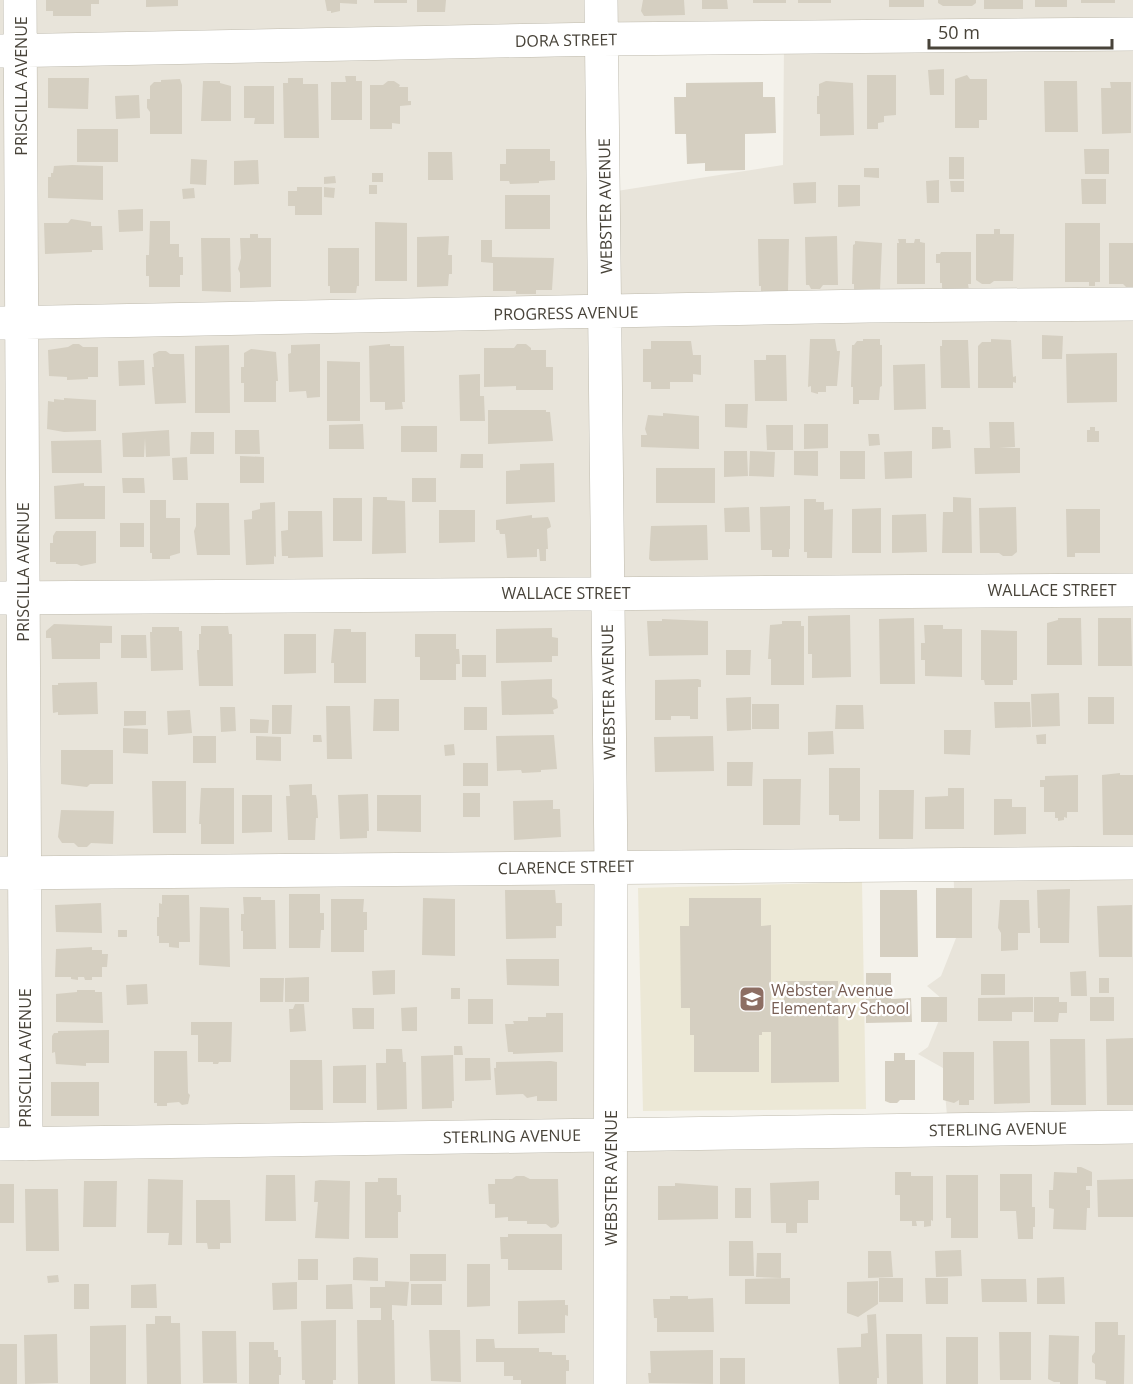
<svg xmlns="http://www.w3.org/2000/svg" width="1133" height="1384" font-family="'Open Sans',sans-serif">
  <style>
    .residential { fill: #e8e4da; fill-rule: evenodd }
    .education { fill: #ece8d6 }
    .building { fill: #d5cfc1 }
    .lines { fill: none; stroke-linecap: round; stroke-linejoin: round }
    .minor-casing { stroke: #bfbbae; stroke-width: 34 }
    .minor { stroke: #fff; stroke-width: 33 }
    .labels { text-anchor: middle; stroke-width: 4.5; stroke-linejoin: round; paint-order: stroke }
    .street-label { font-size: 16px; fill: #484339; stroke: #fff }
    .education-label { font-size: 16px; fill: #785e54; stroke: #fff; text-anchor: start }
  </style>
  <rect width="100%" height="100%" fill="#f4f2eb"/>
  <path class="residential" d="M0,0h1133v1384h-1133zM605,42l179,2 -1,121 -179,28zM617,860l336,2 3,76 -15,38 -14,10 15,13v14l-14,34 -10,7 25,14 5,60 -340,-4z"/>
  <path class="education" d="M862,882l4,227 -223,2 -5,-223z"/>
  <path class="building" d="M46,0h53v4h-8v12h-38v-5h-7z
    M146,0h32v6l-32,1z
    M325,0h32v4l-17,-1v8l-9,2v-2h-4z
    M374,0h33v3h-33z
    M417,0h29l-1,12h-28z
    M643,0h41l1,15 -41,1 -3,-5z
    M702,0h25l1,9h-26z
    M753,0h33v3h-33z
    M798,0h33v3h-33z
    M889,0h35v7h-35z
    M938,0h38v3l-4,3h-29l-5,-3z
    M984,0h39v9h-39z
    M1035,0h32v7h-32z
    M1081,0h34v3h-34z
    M944,69v26h-14l-2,-25z
    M867,75h29v40l-12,1v6l-6,1v6h-11z
    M967,75l3,4h17v41h-8v8h-24v-49z
    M345,76h11v5h6v39h-31v-38h15z
    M48,78h41l-1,31 -40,-1z
    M288,78h15v6h15l1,54h-35l-1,-55h5z
    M180,79l2,6v49h-32v-22l-3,-4v-9h3v-13l4,-4h7v-2z
    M203,81h17v2l11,3v35h-30z
    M388,81h6l6,4 -1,2h9v14h3v4l-11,1v18l-8,-1v6h-22v-44h13z
    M826,81l27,2 1,52 -34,1v-22h-3v-18h2v-12z
    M1044,81h33l1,51h-33z
    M763,82v15h12l1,36 -31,1v36l-40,1v-8l-18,1 -1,-30h-11l-1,-37h12v-14z
    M1110,82h21v51l-29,1 -1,-46h10z
    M244,86h30v38h-20l1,-6h-11z
    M139,95l1,23 -24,1 -1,-23z
    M77,129h41v33h-41z
    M506,149h44v12h5v19l-16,1v2l-29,1 -1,-3h-9v-17h6z
    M1084,149h25v25h-24z
    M428,152h24l1,28h-25z
    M949,157h15v22h-15z
    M191,159l16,1 -1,25 -16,-1z
    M258,160l1,24 -25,1v-24z
    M72,165l31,1v34l-55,-2v-21h3v-4h2l1,-7z
    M864,168h15v10l-15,-1z
    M372,173h11v9h-11z
    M335,176l1,7 -12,1v-7z
    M1081,179h25v25h-24z
    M939,180v23h-12l-1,-22z
    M950,181h14v11h-13z
    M816,182v21l-22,1 -1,-21z
    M369,185h8v9h-8z
    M838,185h22v21l-22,1z
    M297,187h25v28h-27v-9h-7v-15h9z
    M324,187l11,1 -1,10 -10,-1z
    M194,188l1,10 -12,1 -1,-10z
    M505,195h45v34h-45z
    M143,209v22l-24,1 -1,-22z
    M71,219l20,3v4h11l1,24h-11v2l-47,2 -1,-31h24z
    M150,221h20v23h9v13h4v18h-3v12h-31v-11h-3v-21h3z
    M375,222l32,1v58h-32z
    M1065,223h35v59h-5v4h-6v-4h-24z
    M994,229h6v5h14l-1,47h-19l-4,3h-8l-6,-4v-46h18z
    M250,234h8v4h13v49l-31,1v-15l-2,-4 3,-11 -1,-20h10z
    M449,236l-1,19h4v19h-3l-1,12 -31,1v-50z
    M837,236l1,49h-15l-3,4h-9l-2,-4h-3l-1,-48z
    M201,238h29l1,54 -29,-1z
    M758,239h31l-1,53 -27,1v-7h-2z
    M898,239h8v4h8l1,-4h5v3l5,1v41h-28v-41h2z
    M481,240h11v17l62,1 -2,32h-16v4h-20v-3h-23v-28l-12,-1z
    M855,241l27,2 -2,48 -26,-1v-6h-2l1,-39 2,-1z
    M1109,243h24v45h-6l-4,-4h-14z
    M328,248h31v38h-2l-1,7h-26v-7h-2z
    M941,252h30v32h-3l1,6h-24l-3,-2v-5h-2v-20h-4v-9h4z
    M1042,335l21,1 -1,23h-20z
    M810,339h25l2,12h3l-3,35h-11v6h-8v2l-7,-2v-6l-3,1z
    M863,339h17v6h2v41l-2,1 -1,13h-20v4h-6v-17h-2l1,-42h2l3,-4h6z
    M991,339l20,1 2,37 3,-1v7l-3,-1v6h-35v-42l4,-4h9z
    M942,340h26l2,48h-29l-1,-42h2z
    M651,341h40l2,14h8v20l-8,-1v8h-23v7h-19v-7h-8v-33h8z
    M73,344h6l4,3h15v30h-10v2l-21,1v-3l-18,-1 -1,-26 20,-3z
    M320,344v53l-13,1 -1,-7 -17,1 -1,-38 3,-1v-8z
    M390,344v2h14l1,56h-3l1,7 -18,1v-8h-15l-1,-56z
    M517,344h9l5,4v2h15v17h7v23h-37v-4l-32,1v-39h30z
    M229,345l1,68h-35v-67z
    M251,349l25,3 2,29h-2v21h-32v-19h-3v-16h3v-14z
    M159,351h7l4,3h14l2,49 -31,1 -3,-37h2l-1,-13z
    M1117,353v49l-50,1 -1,-49z
    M766,355h20l1,46h-32l-1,-41h12z
    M144,360l1,25 -26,1 -1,-25z
    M327,361l33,1v59h-33z
    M925,364l1,45 -32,1 -1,-45z
    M480,374v22h4l1,25h-25l-1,-46z
    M64,398l32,2v31l-32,1 -17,-3 1,-28 6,1v-3l10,1z
    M725,404h23l-1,24 -22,-1z
    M488,410h58v2h4l3,29 -65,3z
    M663,413l36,3v33l-58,-2v-12h6l-2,-6 3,-14 15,1z
    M989,422h25l1,25 -16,1h21v25l-45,1 -1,-26h16z
    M363,424l1,25h-35v-24z
    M804,424h24v24l-24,1z
    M766,425h27v25h-26z
    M401,426h36v26h-36z
    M932,427h11v3h7l1,18 -19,1z
    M1090,427h5v4h4v11h-12v-12h3z
    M169,430l1,26 -24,1 -1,-19 -1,19h-21l-1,-24z
    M235,430h24l1,24h-25z
    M191,432h23v22h-24z
    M868,434h11l1,11 -11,1z
    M101,440l1,33h-50l-1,-32z
    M724,451h23l1,25 -24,1z
    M750,451l25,1 -1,25 -25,-1z
    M794,451h24v25l-24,-1z
    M840,451h25v28h-25z
    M912,451v27l-27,1 -1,-27z
    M461,454h22v14h-23z
    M240,456l24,1v26h-24z
    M187,457l1,23h-15l-1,-22z
    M554,463l1,39 -49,2v-33l14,-1v-6z
    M656,468h59v35h-59z
    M122,478h22l1,15h-22z
    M412,478h24v24h-24z
    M84,483v3h21v33h-50l-1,-33z
    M373,497h14v3l18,1 1,52 -34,1z
    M953,497l18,1 1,55h-30l1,-41h10z
    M333,498h29v43h-29z
    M804,499h12v3h8v8l9,-1 -1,49h-25v-6h-3z
    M150,500h16v18h14v35l-10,3v3h-18v-6h-2z
    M275,502l1,55 -2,-1v8l-28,1 -2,-45 8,-1v-8l8,-2v-6z
    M196,503h33l1,52h-33l-3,-24 2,-5z
    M790,506v43h-1v8h-17v-7h-11l-1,-43z
    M749,507l1,25h-25l-1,-24z
    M1016,507l1,45 -5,4h-9l-4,-3h-19l-1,-45z
    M881,508v45h-29v-44z
    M1066,509h34v44h-25v4h-8z
    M439,510h36v32l-36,1z
    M288,511h34l1,46 -35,1v-2h-6l-1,-25 7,-1z
    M926,514l1,38 -35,1v-38z
    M532,515v3l16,-1 2,5 1,5 -4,2 1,20h-2v12h-6l-1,-12h-2v8l-30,1 -2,-24h-5l-1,-4h-3v-10z
    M120,523h24v24h-24z
    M707,525l1,35 -57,1 -2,-2 2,-33z
    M56,531h40v32l-15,3 -4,-2h-21v-2h-6v-19h3v-7z
    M850,615l1,62 -39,1v-24h-4v-38z
    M914,618l1,66h-35l-1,-65z
    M1058,618h23l1,47h-35v-42l11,-3z
    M1098,618h33l1,48h-34z
    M662,619l46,2v34l-59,1 -2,-35h15z
    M782,621h19v5h3v59h-33v-26h-3l2,-34 12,-1z
    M54,624l58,2v17h-12v16h-48l-1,-21h-5v-7z
    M924,625h19v4h19v48l-37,-1v-16h-4v-17h4z
    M201,626h27l1,8h3l1,52h-34l-2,-36h2v-16h2z
    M152,627h27v4h3l1,39 -32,1 -1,-39h2z
    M552,628v9l6,1v18h-6v6l-56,1v-34z
    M334,629h17v3h15v51h-32v-20h-3z
    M981,630l36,1v49h-4v5h-28l-1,-5h-3z
    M284,634h32v39l-32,1z
    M415,634h41v15h3l1,15h-4v16h-36v-23h-5z
    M121,635h25l1,23h-26z
    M726,650h25l-1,25h-24z
    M462,655h24v22h-24z
    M552,679v18l5,3 1,8 -5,2 1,4 -52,1 -1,-34z
    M698,679l3,1v7h-3v32h-8v-3h-19v4h-16v-40z
    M97,682l1,32 -40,1v-3l-5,1 -1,-28h6v-2z
    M1059,693l1,33 -28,1 -1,-33z
    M751,697v33l-24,1 -1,-33z
    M1088,697h26v27h-26z
    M374,699h25v32h-26z
    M994,702h36l1,25 -36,1z
    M752,704h27v25h-27z
    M272,705h20l-1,29h-19z
    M836,705h27l1,24h-29z
    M326,706h24l2,53h-25z
    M220,707h15l1,24 -15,1z
    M464,707h23v23h-23z
    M190,710l2,23 -24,2 -1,-24z
    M124,711h22v14l-22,1z
    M250,719l19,1 -1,13h-18z
    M123,728l25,1v25l-25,-1z
    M944,730h27l-1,25 -26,-1z
    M833,731l1,23 -26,1v-23z
    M1046,734v10h-9l-1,-9z
    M313,735h8l1,7h-9z
    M554,735l3,34 -16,1v2l-19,1 -1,-3 -24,1 -1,-35z
    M193,736h23v27h-23z
    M256,736l25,1v24l-25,-1z
    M713,736l1,35 -59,1 -1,-35z
    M454,744l1,11 -10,1 -1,-11z
    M61,750h52v34h-23l-3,3 -26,-3z
    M727,762h26l-1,24h-25z
    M463,763h25v23h-25z
    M829,768h31v53h-21v-6h-10z
    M1120,773v2h13v60h-30l-1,-60z
    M1078,775v37h-11v6l-3,-1v3l-6,1v-3h-3v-6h-11v-25h-4v-7h5v-4z
    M763,779h38l-1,46h-37z
    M152,781h34v52h-33z
    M312,784v11h4l1,6 1,17h-2l-1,22h-27l-2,-44h4l-1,-11z
    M201,788h33v56h-33v-20h-2z
    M948,788h16v41h-39v-32l23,-1z
    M879,790h35l-1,49h-34z
    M463,793h17v24h-17z
    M368,794l1,37h-2v7l-27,1 -2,-44z
    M242,795h30v37l-30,1z
    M377,795h44v37l-44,-1z
    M994,799h18v8h14v27l-32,1z
    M553,800v9h7l1,28 -47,3 -1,-39z
    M61,810l53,1 -1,33 -22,-1 -4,4h-9l-4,-4h-12l-4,-6z
    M936,888h36v50h-36z
    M1070,889l-1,54h-29v-15h-2l-1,-38z
    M505,890h50l1,13h6v23h-6v12l-50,1z
    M880,890h37l1,67h-38z
    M289,894h31v19h4v17h-3l-1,18h-31z
    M162,895h27l1,47h-11v6l-10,-1v-4h-10v-7h-2v-19h2v-14l3,1z
    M243,897h18v3h14l1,49h-33v-18h-2v-17h3z
    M423,898l32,1v57l-33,-1z
    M689,898h72v28l10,-1v80h13v-24h54l1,101 -68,1v-51h-9v3h-3v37h-65v-37h-4v-27h-9l-1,-82h9z
    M331,899h33l-1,13h4v18h-3v22h-33z
    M1000,900h29l1,33h-12v17l-17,1v-18l-3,-5z
    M101,903l1,30 -46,-1 -1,-27z
    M1132,905v52h-33l-2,-51z
    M200,907l29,1 1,59 -31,-2z
    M118,930h9v7h-9z
    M92,947v3h10v4h6l-1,13h-5v10h-10v3h-7l-1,-3h-6v3l-7,-1v-2h-16l1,-28z
    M506,959h53v27l-52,-1z
    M395,970v24l-22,1 -1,-24z
    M1086,971l1,25h-16l-1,-24z
    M866,973h25v26l20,-1 1,24 -46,1v-24h19l-19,-1z
    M981,974h24v21h-24z
    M309,977v25h-24v-24z
    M260,978h24l-1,24h-23z
    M1099,978h10v15h-10z
    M147,984l1,20 -21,1 -1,-20z
    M451,988h9v11h-9z
    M77,990h18v2h7l1,31 -47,-1v-28l21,-2z
    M921,997h26v25h-26z
    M1033,997v15h-21v9h-34v-23z
    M1034,997h25v5h8v11h-8l-1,9h-24z
    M1090,997h24v24h-24z
    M468,999h25v25h-25z
    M295,1004h9l2,27 -16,1 -1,-23h4z
    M417,1007v24h-15l-1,-23z
    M352,1008h22v21h-21z
    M546,1013h17v39l-50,2v-2h-5l-3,-28h9l-1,-3h15v-4h18z
    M191,1022h41l-1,40h-12l-1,2h-5v-2h-15v-27h-7z
    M109,1030v33h-23v3l-30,-2 -1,-12 -3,1v-17l2,-3h4v-2z
    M1133,1038v67h-26l-1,-66z
    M1050,1039h35l1,66h-35z
    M993,1041h36l1,62 -36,1z
    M454,1046h8l1,9h-9z
    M386,1049h16l1,13h3l1,47 -30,1 -1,-47h10z
    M154,1051h33l1,42 2,2 -2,9 -6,1 -3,-3 -12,1v3h-10v-3h-3z
    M943,1052h31v48h-5v5h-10v-5l-5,3 -11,-3z
    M894,1053h11v7h10v40h-15l-3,3h-7l-5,-2v-40h9z
    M453,1055l1,46h-2v7l-30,1 -1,-53z
    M465,1058h25l1,22 -26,1z
    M290,1060h32l1,50h-33z
    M551,1061l6,1v39h-20v-5l-10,2 -4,-4 -27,1 -2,-27h2v-6z
    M366,1065v38h-33v-37z
    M51,1082h48v34h-48z
    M1077,1167h4l11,5v14h-6v4h4v18h-3l-1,22 -33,-1 1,-20 -5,-1v-18h4l1,-18 23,1z
    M895,1172h16v4h22v45l-2,-1v6l-7,1v-6h-8l1,5h-5v-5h-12v-26h-5z
    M1000,1174h32v33h3v20h-2v12h-15l-2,-28h-16z
    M266,1175h29l1,46h-31z
    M946,1175h32v63h-27v-20h-5z
    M516,1176h8l6,3h28l1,44 -3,4 -5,1 -5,-4h-19v-3h-19v-4l-13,1v-14h-6l-1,-20h7v-5h17z
    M378,1178h19v17h4v17h-3v26h-33v-56h13z
    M148,1179l35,1 -1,65h-14l1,-12h-22z
    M1133,1179v38h-35l-1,-37z
    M320,1180l30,1 -1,58 -34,-1 3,-36h-4l1,-21z
    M84,1181h33l-1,46h-33z
    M819,1181v19h-11v23h-11v10h-11v-10h-15l-1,-40z
    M675,1183l43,3v33l-60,1v-34h17z
    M0,1184h14v39h-14z
    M735,1188h16v30h-16z
    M25,1189h33l1,62h-33z
    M196,1200h34l1,43h-11v6h-12l-1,-6h-11z
    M508,1234h54v36h-54v-11h-7l-1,-22h8z
    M729,1241h24l1,35h-25z
    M961,1250l1,26 -26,1 -1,-26z
    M868,1251h23l2,26 -25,1z
    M757,1253h24v25l-25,-1z
    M410,1254h36v27h-36z
    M357,1257l21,1v23l-25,-1v-22z
    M298,1259h20v21h-20z
    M467,1264h23v42l-23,1z
    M58,1275l1,7 -11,1 -1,-7z
    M1064,1277l1,27h-28v-26z
    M790,1278v26h-45v-25z
    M879,1278h24v24h-24z
    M925,1278h23v26h-22z
    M981,1279h45l1,23h-45z
    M385,1281l24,1 -2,24 -15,-1v15h2l1,64h-37l-1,-64h24v-12h-11v-21h15z
    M878,1281v23l-20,13 -11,-4v-31z
    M297,1282v27l-24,1 -1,-27z
    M74,1284h15v25h-15z
    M156,1284l1,24h-26v-23z
    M352,1284l1,25h-27v-24z
    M411,1284h31v21h-31z
    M670,1296h18v3l25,-1 1,34h-57v-14h-3l-1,-19h17z
    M565,1300v5h3v11l-3,-1v18l-47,1v-33z
    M876,1314l3,64h-2v6h-38l-2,-36 24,-1v-13l7,-1 -1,-18z
    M155,1316h16v7h9l1,61h-34l-1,-60h9z
    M336,1320v60h-3v4h-28v-4h-3l-1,-59z
    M1095,1322h23v13h7l-1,49h-18v-3l-11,-2v-15l-3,-2v-6l3,-4z
    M126,1325v59h-36v-58z
    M429,1330h31l1,52 -30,-1z
    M202,1331h34l1,52h-34z
    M999,1332h32v48h-31z
    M57,1334l1,49 -33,1 -1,-49z
    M886,1334h36l1,50h-36z
    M1049,1335l30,1 -1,48h-18v-2h-6l-6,-3z
    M946,1337h32v47h-32z
    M476,1339h18l1,9h44v4h13v3h14v5h3v11h-3v13h-45v-4h-8v-4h-9v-14h-28z
    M249,1342h25v8h4v7h3v18h-2v9h-30z
    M0,1344h17v40h-17z
    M713,1350v34l-64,-1 -1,-10h3l-1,-22z
    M720,1358h25v26h-25z"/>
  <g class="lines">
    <g class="minor-casing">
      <path id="minor" d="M20,0l6,1144
        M601,0l10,866 -1,518
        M0,51l602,-12 531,-5
        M0,323l869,-17 264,-2
        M0,598l1133,-8
        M0,873l1133,-10
        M0,1144l1133,-17"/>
    </g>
    <use href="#minor" class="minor"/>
  </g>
  <defs>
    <g id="school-square" transform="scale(1.35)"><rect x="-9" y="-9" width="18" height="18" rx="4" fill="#8d6e63" stroke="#fff"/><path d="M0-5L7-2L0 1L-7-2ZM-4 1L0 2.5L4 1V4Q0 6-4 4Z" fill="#fff"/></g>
  </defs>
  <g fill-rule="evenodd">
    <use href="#school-square" x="752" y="999"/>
  </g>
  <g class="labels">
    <g class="street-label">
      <text transform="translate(566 40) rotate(-1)" y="6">DORA STREET</text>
      <text transform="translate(21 86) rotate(-90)" y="6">PRISCILLA AVENUE</text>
      <text transform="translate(605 206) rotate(-91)" y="6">WEBSTER AVENUE</text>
      <text transform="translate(566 313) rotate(-1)" y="6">PROGRESS AVENUE</text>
      <text transform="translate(23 572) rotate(-90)" y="6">PRISCILLA AVENUE</text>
      <text x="1052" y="596">WALLACE STREET</text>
      <text x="566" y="599">WALLACE STREET</text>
      <text transform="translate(608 692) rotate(-91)" y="6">WEBSTER AVENUE</text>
      <text transform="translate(566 867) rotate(-1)" y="6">CLARENCE STREET</text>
      <text transform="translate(25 1058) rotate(-90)" y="6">PRISCILLA AVENUE</text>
      <text transform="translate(998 1129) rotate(-1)" y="6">STERLING AVENUE</text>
      <text transform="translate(512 1136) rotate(-1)" y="6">STERLING AVENUE</text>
      <text transform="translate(611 1178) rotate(-90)" y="6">WEBSTER AVENUE</text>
    </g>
    <g class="education-label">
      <text x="771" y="996">Webster Avenue<tspan x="771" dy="18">Elementary School</tspan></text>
    </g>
  </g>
  <path d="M929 39v9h183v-9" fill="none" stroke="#484339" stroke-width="3"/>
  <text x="938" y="39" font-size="18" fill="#484339" stroke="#ffffff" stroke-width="4.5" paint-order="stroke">50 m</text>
</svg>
